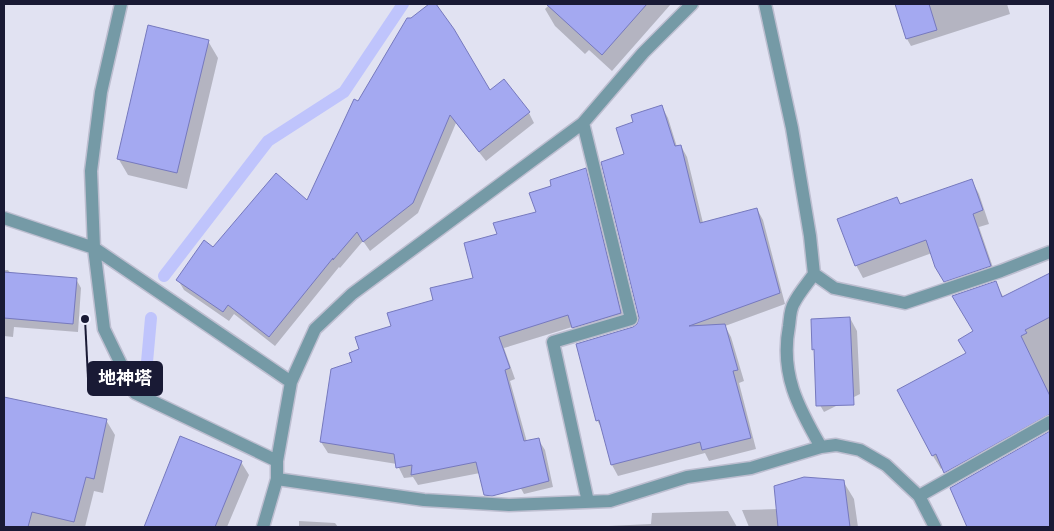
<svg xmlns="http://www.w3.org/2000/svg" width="1054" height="531" font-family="Karla,'Noto Sans JP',sans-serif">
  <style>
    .shadow { fill: #0003 }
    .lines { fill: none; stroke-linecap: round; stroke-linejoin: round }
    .stream { stroke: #bfc4fc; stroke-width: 12 }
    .building { fill: #a4a9f1; stroke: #7679be }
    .minor-casing { stroke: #bdbed0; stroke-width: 15 }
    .minor { stroke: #759aa6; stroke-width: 12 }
    .leader { fill: none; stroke: #191a35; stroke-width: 2 }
    .callout-dot { fill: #191a35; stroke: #eef0ff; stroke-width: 2 }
    .callout { fill: #191a35; stroke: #191a35; stroke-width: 2 }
    .callout-label { font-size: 18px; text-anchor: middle; font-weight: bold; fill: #fff }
  </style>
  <rect width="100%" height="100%" fill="#e1e2f2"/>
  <path class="shadow" d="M431,4h4l18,26 37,62 39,21 5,10 -48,38 -30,-38 -38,90 -48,38 -7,-10 -23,27 -1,-1 -64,79 -41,-32 -5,7 -45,-31 -6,-10 35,-32 95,-46 50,-100 53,-83z
    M550,4h121l-59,67 -23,-21 -4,4 -30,-28 -10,-17z
    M896,4h111l3,10 -99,32 -4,-7z
    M208,41l10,17 -31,131 -59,-14 -10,-17z
    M662,107l6,11 9,29 4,-1 6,11 16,66 54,-14 6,11 22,84 -60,22 6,11 13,44 -5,2 17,66 -47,12 -4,-8 -87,23 -6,-11 -9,-34 -6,-11 37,-92 6,-7 -14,-166 9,-32z
    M585,169l6,11 36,144 -48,14 -7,-11 -68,21 11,31 -5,2 17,61 11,-3 7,11 8,37 -29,7 -6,-11 -38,-10 -62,12 -5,-8 -9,1 -7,-14 -69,-11 -7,-11 33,-79 7,-13 31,-23 83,-48 23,-44 39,-22 16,-26z
    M972,181l7,13 10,30 -10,3 18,52 -45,15 -16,-28 -4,-13 -69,25 -7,-13 45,-60z
    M4,270h4l3,4 65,5 5,9 -3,44 -64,-5 -1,10 -9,-1z
    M1050,274v155l-98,56 -9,-18 -2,2 -8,-13 -35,-66 70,-37 7,-21 20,-49 9,15z
    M850,318l7,13 3,63 -36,18 -7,-12 -2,-48 -1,-3 -2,-29z
    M4,398l102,22 9,15 -12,58 -9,-2 -9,36 -45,-1v1h-36z
    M1050,433v94h-82l-16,-39z
    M181,438l60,24 8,13 -22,52h-82z
    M843,481l11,18 4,28h-109l-7,-17 36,-1z
    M728,511l9,16h-150l64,-3 1,-11z
    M299,521l36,2 3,4h-39z"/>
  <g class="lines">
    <path class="stream" d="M164,276l104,-135 76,-49 59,-88
      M146,373l5,-55"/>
  </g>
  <path class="building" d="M429,4h7l18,25 36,61 14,-11 26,33 -51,40 -29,-37 -37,88 -50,39 -6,-10 -24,28v-2l-64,79 -41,-32 -5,7 -47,-32 28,-40 9,7 63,-74 31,27 47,-101 4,2 49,-83h4z
    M546,4h101l-45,51z
    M895,4h34l8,26 -31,9z
    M148,25l61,15 -32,133 -60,-14z
    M662,105l13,41 6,-1 19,78 57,-15 23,85 -91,33 36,-2 13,46 -5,1 18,67 -49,12 -2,-8 -89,23 -12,-45 -3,1 -20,-77 57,-17 4,-3 2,-6 -38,-156 23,-8 -8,-26 17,-6 -2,-7z
    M586,168l35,145 -49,15 -4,-13 -69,22 11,31 -5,2 19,71 15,-3 10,43 -57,15 -8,-1 -8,-33 -65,13 1,-10 -16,3 -2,-14 -74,-12 11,-73 21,-7 -3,-9 10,-4 -4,-12 36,-11 -4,-13 46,-13 -3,-12 43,-10 -9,-35 33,-9 -4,-11 43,-11 -7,-19 22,-7 -1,-6z
    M972,179l11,31 -10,4 18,52 -47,16 -9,-15 -9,-27 -71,26 -18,-47 60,-22 3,7z
    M4,272l73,6 -4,46 -69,-6z
    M1050,273v44l-25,13 2,3 -6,3 29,60v18l-106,59 -8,-19 -4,2 -35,-66 69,-37 -8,-13 15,-9 -21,-35 44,-15 6,16z
    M850,317l4,88 -38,1 -2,-57 -2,1 -1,-31z
    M4,397l103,22 -13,60 -8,-2 -12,45 -42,-10 -4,15h-24z
    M1050,431v96h-83l-17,-39z
    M180,436l62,25 -27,66h-71z
    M804,477l40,3 6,47h-72l-4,-41z"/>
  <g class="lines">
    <g class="minor-casing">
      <path id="minor" d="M121,4l-20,88 -10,79 3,77 10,81 31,64 142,68
        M765,4l27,124 18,108 4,38c-7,10 -15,19 -20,29 -4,6 -4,16 -5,23 -9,48 9,81 32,121
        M583,123l48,196 -78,23 35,160
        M4,218l90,30 197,134
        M814,274l20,14 71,15 96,-32 49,-19
        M277,479l147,21 85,5 101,-4 77,-24 64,-9 70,-21 15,-2 24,5 26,15 33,31 16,31
        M919,496l131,-74
        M263,527l14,-48v-18l14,-79 24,-53 37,-35 231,-171 60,-70 49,-49"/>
    </g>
    <use href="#minor" class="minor"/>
  </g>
  <path class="leader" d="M85 319L88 378"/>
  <circle class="callout-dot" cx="85" cy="319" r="5"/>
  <rect class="callout" x="88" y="362" width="74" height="33" rx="5"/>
  <g class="callout-label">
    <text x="125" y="384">地神塔</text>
  </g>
  <rect width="1054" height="531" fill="none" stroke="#191a35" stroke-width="10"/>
</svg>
